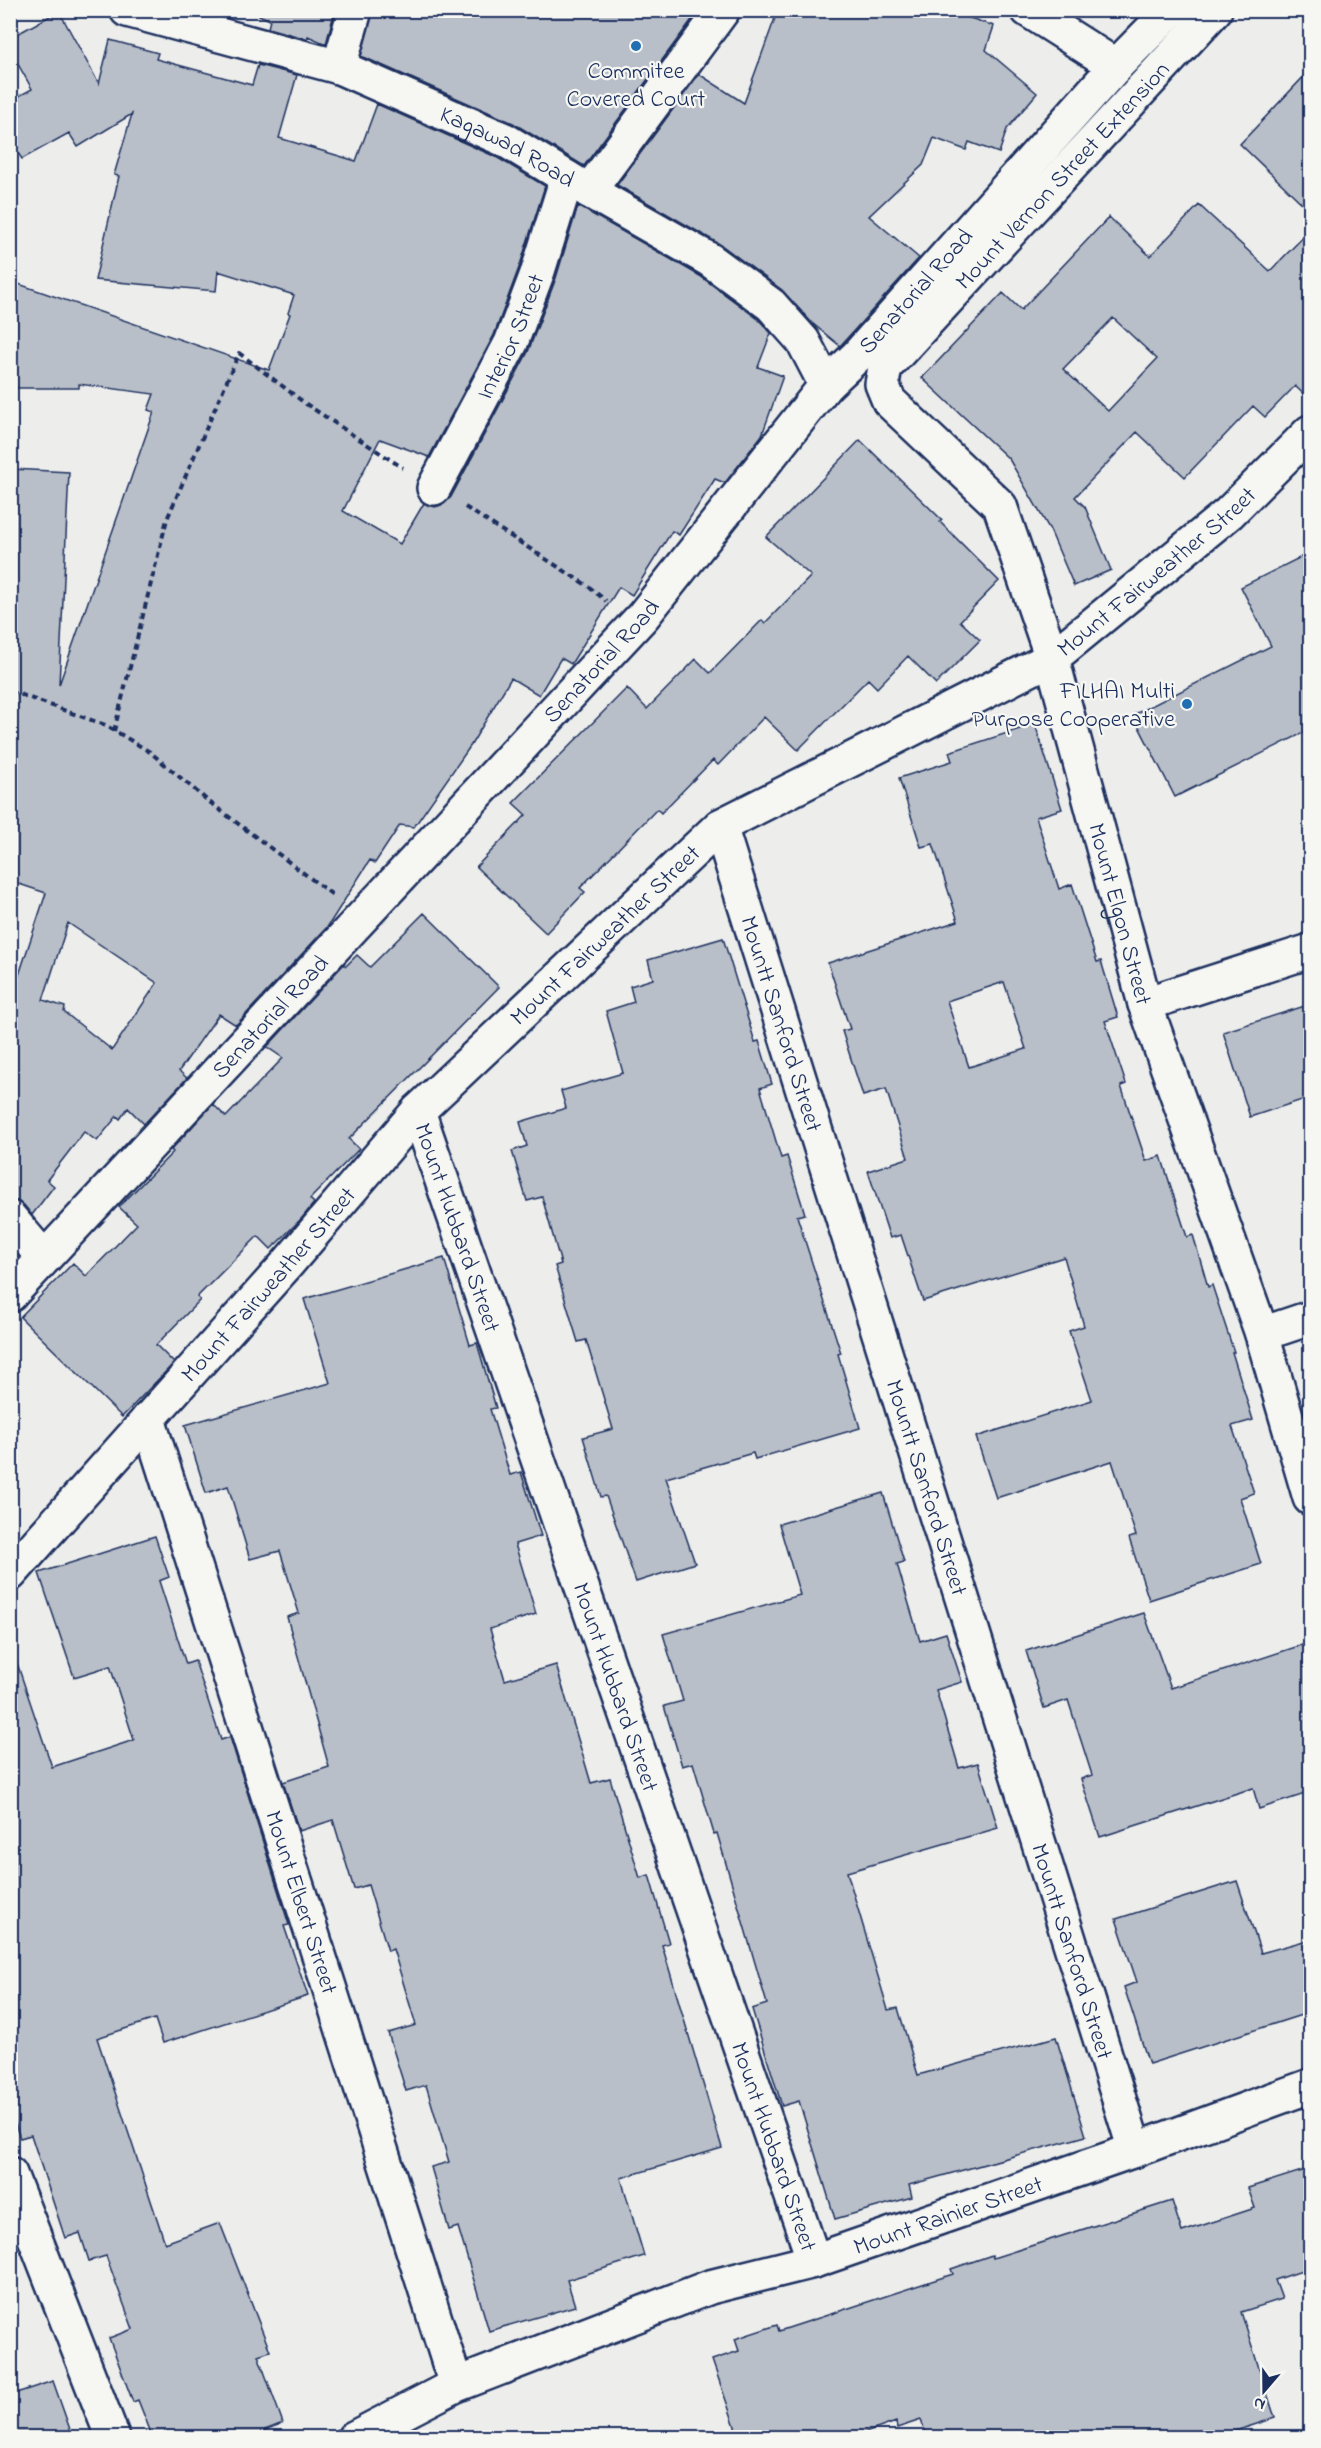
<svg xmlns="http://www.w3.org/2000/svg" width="1321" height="2448" font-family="'Indie Flower',sans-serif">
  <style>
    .building { fill: #b9bfc8; stroke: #1b2f5e; stroke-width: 1.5; fill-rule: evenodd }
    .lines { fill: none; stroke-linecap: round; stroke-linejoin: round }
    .minor-casing { stroke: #1b2f5e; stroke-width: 38 }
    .path { stroke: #1b2f5e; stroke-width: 4; stroke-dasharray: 6 4.5; stroke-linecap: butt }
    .minor { stroke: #f6f6f2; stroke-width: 33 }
    .poi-dot { fill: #1f6fb2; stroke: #f6f6f2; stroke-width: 2 }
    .labels { text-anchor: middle; stroke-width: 4.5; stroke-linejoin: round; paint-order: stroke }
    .poi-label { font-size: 24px; fill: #1b2f5e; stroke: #f6f6f2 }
    .street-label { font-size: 24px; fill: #1b2f5e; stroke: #f6f6f2 }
  </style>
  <rect width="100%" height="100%" fill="#edeeec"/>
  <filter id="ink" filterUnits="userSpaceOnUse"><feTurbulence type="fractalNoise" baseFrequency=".0167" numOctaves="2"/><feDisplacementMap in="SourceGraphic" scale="12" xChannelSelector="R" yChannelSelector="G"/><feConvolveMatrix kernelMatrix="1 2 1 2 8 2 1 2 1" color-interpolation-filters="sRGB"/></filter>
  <g filter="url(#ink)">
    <path class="building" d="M248,10h87l-9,34 -18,-8 -1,3 -39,-11 2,-8z
      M373,10h326l-115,156 -71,-43 -152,-67z
      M778,10h168l48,16 -8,24 51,43 -30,36 -8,24 -30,-11 -3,8 -32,-12 -11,27 -54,51 50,42 -79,88 -28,-23 -30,-33 -61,-45 -104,-60 82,-111 45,29z
      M59,11l40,73 11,-44 48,13 -2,6 96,26 6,-20 39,10 -18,63 77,23 21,-57 119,53 49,29 -25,79 -26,70 -65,122 -49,-18 -37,72 57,33 24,-41 11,4 9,-3 7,-7 77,-145 28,-74 22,-72 122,70 58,43 13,14 -13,34 25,9 -21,59 -37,48 -10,-4 -36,56 -7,-4 -40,64 -13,-8 -48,77 -10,-6 -22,37 -28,-17 -40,67 -57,82 -14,-2 -25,38 -5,-3 -42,66 -92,99 -17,-11 -40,57 8,7 -43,46 -16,-16 -8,11 -3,-3 -20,25 -13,-9 -37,48 7,6 -22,29 -8,-10 -7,-4 -7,-1v-211l4,1 32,-97 -36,-12 2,-412 57,3 -10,213 95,-273 -6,-2 6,-16 -75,-10v4h-69v-107l259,89 21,-56 -2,-1 6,-18 -76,-24 -2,20 -121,-11 24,-104 -5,-1 18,-61 -54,33 -9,-14 -47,26 -12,-18v-40l22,-12 -22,-39v-12zM68,923l89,60 -45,67 -48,-38 1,-5 -22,-7z
      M1311,69v143l-71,-68z
      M1199,205l71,66 41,-42v172l-16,-15 -30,31 -12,-11 -68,71 -48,-45 -62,65 10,10 26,63 -37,16 -24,-56 -41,-71 -87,-81 81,-85 18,17 88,-93 41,39zM1113,318l44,41 -49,52 -45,-42z
      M860,440l82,80 -2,2 59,59 -39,40 20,19 -44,44 -28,-28 -31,32 -9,-9 -70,71 -34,-33 -46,48 -5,-5 -52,53 -4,-4 -77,79 5,4 -39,41 -70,-66 50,-52 -13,-12 114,-115 20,21 49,-50 14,14 52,-53 3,3 46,-47 -45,-39z
      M1311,552v177l-136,68 -42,-82 138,-69 -30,-59z
      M1035,724l27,85 -26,8 23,72 13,-5 25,78 4,-1 17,56 -13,4 21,63 -5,2 25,75 15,-5 26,81 6,-2 15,52 4,-2 22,67h-2l21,68 -21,6 22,67 -14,5 21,66 -112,36 -20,-62 7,-2 -24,-75 -116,37 -20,-61 116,-37 -23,-69 15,-5 -20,-69 -141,44 -22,-66 -11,3 -22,-67 40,-13 -22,-69 -23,7 -21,-65 8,-2 -22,-66 130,-42 -25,-77 -12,3 -22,-69 53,-17 -3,-9zM1004,982l22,67 -57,18 -22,-66z
      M424,913l75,74 -150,152 10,10 -49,50 4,4 -12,15 -31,31 -13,-13 -61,61 3,3 -44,45 18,18 -52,54 -102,-100 53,-54 13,13 51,-52 -18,-17 54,-55 -2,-2 42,-46 13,13 57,-59 -16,-11 77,-83 2,2 11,-11 13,12z
      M723,938l32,104 4,-1 13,43 -12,4 21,70 6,-2 18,58 -8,2 44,137 -3,1 22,74 -105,31 -2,-6 -87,25 29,85 -59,19 -30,-86 -5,1 -18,-60 30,-8 -27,-89 -8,2 -23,-76 6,-2 -19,-67 -15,4 -15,-50 15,-5 -7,-24 46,-14 -5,-17 62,-18 -17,-62 28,-9 -4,-16 23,-7 -5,-19z
      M1311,1004v93l-61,20 -27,-85z
      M444,1258l26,87 7,-2 19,65 -6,1 20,66 11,-3 20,64 -26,8 21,70 -46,15 15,51 51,-15 35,118 19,-5 30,100 9,-3 20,68 -7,2 60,203 -101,30 23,78 -77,24 8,26 -86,25 -31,-104 -9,3 -18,-63 18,-5 -23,-77 -20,6 -18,-58 28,-8 -23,-76 -5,2 -20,-66 -14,4 -21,-69 -34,11 -16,-49 46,-15 -42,-150 12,-4 -19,-62 -30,8 -22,-73 -22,7 -21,-68 145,-42 -26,-84z
      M883,1493l21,69 -7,2 23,77 26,-8 16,49 -26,8 23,78 19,-5 20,65 -151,44 41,138 10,-2 20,67 138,-38 30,99 -177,49 3,12 -77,22 -36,-118 -17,5 -30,-97 15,-5 -50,-171 -3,1 -21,-71 -11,3 -18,-60 19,-5 -20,-67 137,-39 -21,-71z
      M155,1536l14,41 -10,4 27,83 9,-3 26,79 9,-3 59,188 -5,1 24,70 -145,47 -8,-24 -58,19 68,205 55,-20 50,128 -12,4 25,68 -18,7 3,8h-115l-15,-38 -5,2 -24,-64 24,-9 -27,-73 -17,5 -9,-28 -15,5 -34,-103 -11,3 -10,-29v-448l6,-1 36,107 82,-27 -24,-74 -36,11 -35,-104z
      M1144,1613l27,75 140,-46v150l-52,17 -6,-21 -153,49 -19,-58 11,-4 -24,-75 -24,8 -18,-57z
      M1237,1881l24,72 50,-14v73l-162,52 -25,-77 13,-5 -21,-63z
      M1311,2168v100l-36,12 7,19 -41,13 34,106 -61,20h-287l-6,-18 -24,8 -1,-6 -45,16h-112l-27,-78 27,-9 -4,-12 42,-14 2,6 174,-57 -2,-5 41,-14 1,3 179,-57 10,31 73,-24 -7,-20z
      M53,2381l20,57h-63v-43z"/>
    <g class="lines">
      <g class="minor-casing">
        <g id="minor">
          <path id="s1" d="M127,10l212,57 166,73 84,51 121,69 61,45 32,36 23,44"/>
          <path d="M1028,10l88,56"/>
          <path id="s2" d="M1215,10l-330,357 -3,17 7,17 111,105 52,152 93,346 117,330 48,164"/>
          <path d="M339,67l16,-57"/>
          <path d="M589,191l134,-181"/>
          <path id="s3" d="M434,488l77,-145 27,-72 29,-93"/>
          <path id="s4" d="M720,826l415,1324"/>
          <path d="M1145,1004l165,-53"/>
          <path id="s5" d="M418,1111l396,1150"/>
          <path d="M10,1218l34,40"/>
          <path id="s6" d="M10,1295l633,-679 183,-231 31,-29 259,-290 55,-56"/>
          <path d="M1262,1334l48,-16"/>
          <path id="s7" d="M148,1419l308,966"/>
          <path id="s8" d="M10,1574l277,-310 131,-153 302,-285 332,-168 177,-145 81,-81"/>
          <path d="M10,2174l103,264"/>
          <path id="s9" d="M354,2438l102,-53 254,-98 104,-26 321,-111 175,-64"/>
        </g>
      </g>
      <path class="path" d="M465,507l123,79 18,15
        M10,693l9,1 86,31 45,27 58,49 126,95
        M114,731l53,-212 72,-166 67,51 97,64"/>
      <use href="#minor" class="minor"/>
    </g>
  </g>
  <g class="poi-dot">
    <circle cx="636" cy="46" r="6"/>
    <circle cx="1187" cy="704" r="6"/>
  </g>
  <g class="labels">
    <g class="poi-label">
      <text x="636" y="78">Commitee<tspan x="636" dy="28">Covered Court</tspan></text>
      <text x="1175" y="698" text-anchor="end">FILHAI Multi<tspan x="1175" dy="28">Purpose Cooperative</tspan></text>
    </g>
    <g class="street-label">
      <text dy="8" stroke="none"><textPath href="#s1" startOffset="406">Kagawad Road</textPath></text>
      <text transform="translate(1062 175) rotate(-47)" y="8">Mount Vernon Street Extension</text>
      <text dy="8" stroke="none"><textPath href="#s6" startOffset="1353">Senatorial Road</textPath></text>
      <text dy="8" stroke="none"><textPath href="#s3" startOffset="170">Interior Street</textPath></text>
      <text dy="8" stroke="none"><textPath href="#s8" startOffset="1540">Mount Fairweather Street</textPath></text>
      <text dy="8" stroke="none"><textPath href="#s6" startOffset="867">Senatorial Road</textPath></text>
      <text dy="8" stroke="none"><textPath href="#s2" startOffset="1100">Mount Elgon Street</textPath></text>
      <text dy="8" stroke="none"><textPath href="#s8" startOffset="874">Mount Fairweather Street</textPath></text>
      <text dy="8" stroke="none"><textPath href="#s6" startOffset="381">Senatorial Road</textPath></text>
      <text dy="8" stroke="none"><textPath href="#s4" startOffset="207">Mountt Sanford Street</textPath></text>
      <text dy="8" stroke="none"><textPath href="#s5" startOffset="123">Mount Hubbard Street</textPath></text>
      <text dy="8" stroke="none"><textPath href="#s8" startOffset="388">Mount Fairweather Street</textPath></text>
      <text dy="8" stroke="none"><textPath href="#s4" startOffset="693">Mountt Sanford Street</textPath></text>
      <text dy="8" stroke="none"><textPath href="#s5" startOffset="609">Mount Hubbard Street</textPath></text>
      <text dy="8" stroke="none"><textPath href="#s7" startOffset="507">Mount Elbert Street</textPath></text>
      <text dy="8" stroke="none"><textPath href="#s4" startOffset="1179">Mountt Sanford Street</textPath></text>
      <text dy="8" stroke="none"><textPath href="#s5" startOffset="1095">Mount Hubbard Street</textPath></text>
      <text dy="8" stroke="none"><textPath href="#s9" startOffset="636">Mount Rainier Street</textPath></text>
    </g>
  </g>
  <rect width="1321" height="2448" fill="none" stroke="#f6f6f2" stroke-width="36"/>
  <rect x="18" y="18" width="1285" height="2412" fill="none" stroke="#1b2f5e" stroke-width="2" filter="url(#ink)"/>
  <g transform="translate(1264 2391) rotate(200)" stroke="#f6f6f2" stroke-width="4.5" paint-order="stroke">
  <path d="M0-4.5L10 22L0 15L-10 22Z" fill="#1b2f5e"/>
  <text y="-9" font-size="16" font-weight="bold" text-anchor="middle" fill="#1b2f5e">N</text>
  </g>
</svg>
